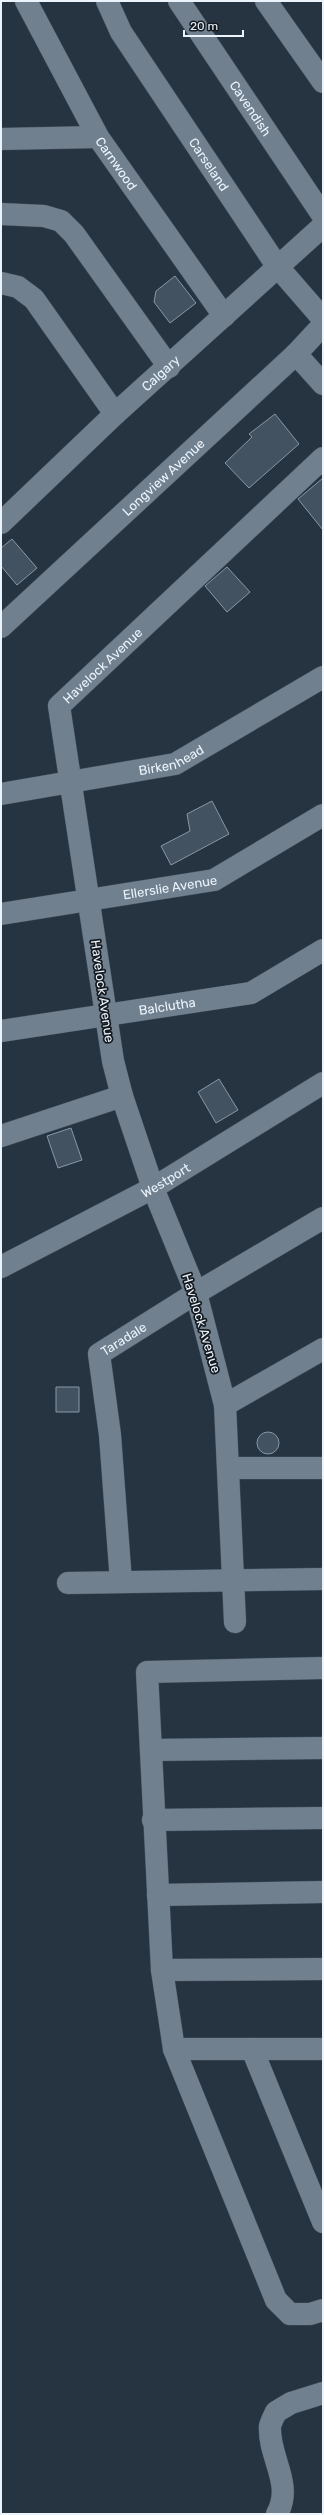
<svg xmlns="http://www.w3.org/2000/svg" width="324" height="2515" font-family="Rubik,sans-serif">
  <style>
    .building { fill: #435260; stroke: #8898a8 }
    .lines { fill: none; stroke-linecap: round; stroke-linejoin: round }
    .street-casing { stroke: #444f5a; stroke-width: 23 }
    .secondary-casing { stroke: #444f5a; stroke-width: 23 }
    .street { stroke: #71808f; stroke-width: 22 }
    .secondary { stroke: #71808f; stroke-width: 22 }
    .labels { text-anchor: middle; stroke-width: 3.5; stroke-linejoin: round; paint-order: stroke }
    .street-label { font-size: 13px; fill: #ebf4fc; stroke: #141a20 }
  </style>
  <rect width="100%" height="100%" fill="#263340"/>
  <path class="building" d="M175,276l21,27 -26,20 -16,-21 2,-11z
    M275,414l24,30 -50,44 -24,-25 27,-26 -3,-3z
    M323,478v52l-25,-31z
    M12,539l25,29 -20,17 -16,-19v-18z
    M227,567l23,25 -23,20 -22,-26z
    M212,801l17,33 -58,31 -10,-19 29,-15 -3,-17z
    M219,1079l19,31 -22,13 -18,-31z
    M71,1128l11,32 -24,8 -11,-32z
    M56,1387h23v25h-23z
    M257 1443a11 11 0 1 1 22 0a11 11 0 1 1-22 0Z"/>
  <g class="lines">
    <g class="street-casing">
      <g id="street">
        <path id="s1" d="M26,1l72,136 126,179"/>
        <path id="s2" d="M107,1l14,31 156,234 46,53"/>
        <path id="s3" d="M179,1l144,215"/>
        <path d="M266,1l57,81"/>
        <path d="M1,139l97,-2"/>
        <path d="M1,214l43,2 17,5 13,13 95,133"/>
        <path d="M1,283l17,4 16,12 81,115"/>
        <path d="M296,354l27,30"/>
        <path id="s4" d="M1,523l114,-109 208,-188"/>
        <path id="s5" d="M1,794l174,-30 148,-87"/>
        <path id="s6" d="M1,1031l250,-38 72,-43"/>
        <path d="M1,1136l121,-40"/>
        <path id="s7" d="M1,1267l152,-79 170,-105"/>
        <path d="M225,1405l98,-56"/>
        <path d="M229,1468h94"/>
        <path id="s8" d="M121,1582l-11,-147 -11,-81 97,-61 127,-75"/>
        <path d="M68,1583l255,-4"/>
        <path d="M323,1668l-176,4 15,298 12,79 102,251 14,14h20l13,-4"/>
        <path d="M151,1750l172,-2"/>
        <path d="M153,1820l170,-2"/>
        <path d="M158,1895l165,-3"/>
        <path d="M162,1970l161,-1"/>
        <path d="M174,2049h149"/>
        <path d="M252,2049l71,173"/>
      </g>
    </g>
    <g class="secondary-casing">
      <g id="secondary">
        <path id="s9" d="M1,627l295,-273 27,-29"/>
        <path id="s10" d="M1,914l213,-34 109,-65"/>
        <path id="s11" d="M235,1622l-10,-217 -29,-112 -43,-105 -31,-92 -9,-35 -54,-355 264,-248"/>
        <path d="M277,2514c17,-30 -9,-57 -7,-88 1,-4 4,-10 6,-14l15,-9 32,-10"/>
      </g>
    </g>
    <use href="#street" class="street"/>
    <use href="#secondary" class="secondary"/>
  </g>
  <g class="labels">
    <g class="street-label">
      <text dy="5" stroke="none"><textPath href="#s3" startOffset="129">Cavendish</textPath></text>
      <text dy="5" stroke="none"><textPath href="#s1" startOffset="186">Carnwood</textPath></text>
      <text dy="5" stroke="none"><textPath href="#s2" startOffset="193">Carseland</textPath></text>
      <text dy="5" stroke="none"><textPath href="#s4" startOffset="219">Calgary</textPath></text>
      <text dy="5" stroke="none"><textPath href="#s9" startOffset="221">Longview Avenue</textPath></text>
      <text dy="5" stroke="none"><textPath href="#s11" startOffset="998">Havelock Avenue</textPath></text>
      <text dy="5" stroke="none"><textPath href="#s5" startOffset="174">Birkenhead</textPath></text>
      <text dy="5" stroke="none"><textPath href="#s10" startOffset="171">Ellerslie Avenue</textPath></text>
      <text transform="translate(103 991) rotate(82)" y="5">Havelock Avenue</text>
      <text dy="5" stroke="none"><textPath href="#s6" startOffset="168">Balclutha</textPath></text>
      <text dy="5" stroke="none"><textPath href="#s7" startOffset="186">Westport</textPath></text>
      <text transform="translate(202 1323) rotate(73)" y="5">Havelock Avenue</text>
      <text dy="5" stroke="none"><textPath href="#s8" startOffset="258">Taradale</textPath></text>
    </g>
  </g>
  <rect width="324" height="2515" fill="none" stroke="#ebf4fc" stroke-width="4"/>
  <path d="M184 30v6h59v-6" fill="none" stroke="#ebf4fc" stroke-width="2"/>
  <text x="190" y="30" font-size="12" fill="#ebf4fc" stroke="#141a20" stroke-width="3" paint-order="stroke">20 m</text>
</svg>
